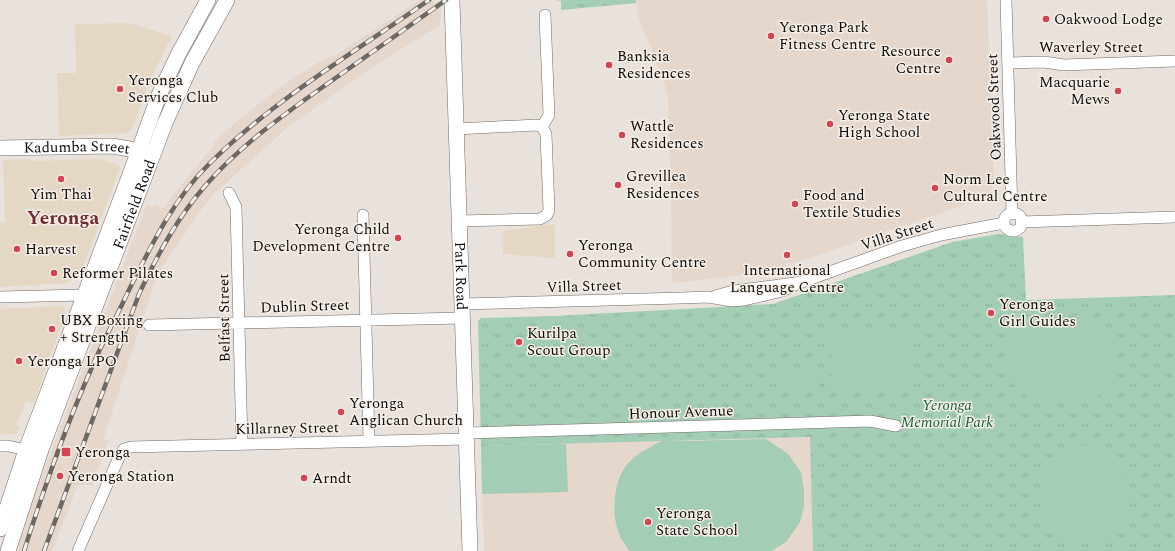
<svg xmlns="http://www.w3.org/2000/svg" width="1175" height="551" font-family="Spectral,serif">
  <style>
    .commercial { fill: #e4d8c4 }
    .built { fill: #e5d7cc }
    .park { fill: url(#park-tufts) }
    .pitch { fill: #a4cdb5 }
    .lines { fill: none; stroke-linecap: round; stroke-linejoin: round }
    .street-casing { stroke: #706964; stroke-width: 12 }
    .secondary-casing { stroke: #706964; stroke-width: 16 }
    .street { stroke: #fff; stroke-width: 11 }
    .secondary { stroke: #fff; stroke-width: 15 }
    .rail-casing { stroke: #6c6864; stroke-width: 4.5 }
    .rail { stroke: #f6efe9; stroke-width: 3; stroke-dasharray: 9; stroke-linecap: butt }
    .poi-dot { fill: #d44453; stroke: #f6efe9; stroke-width: 1.5 }
    .labels { text-anchor: middle; stroke-width: 3; stroke-linejoin: round; paint-order: stroke }
    .poi-label { font-size: 15px; fill: #0d0b09; stroke: #f6efe9; text-anchor: start }
    .street-label { font-size: 15px; fill: #0d0b09; stroke: #f6efe9 }
    .park-label { font-size: 15px; font-style: italic; fill: #115f3d; stroke: #f6efe9 }
    .district-label { font-size: 19px; font-weight: bold; fill: #712a2f; stroke: #f6efe9 }
  </style>
  <defs>
    <pattern id="park-tufts" width="24" height="20" patternUnits="userSpaceOnUse"><rect width="24" height="20" fill="#a4cdb5"/><path d="M3 7l-1-3M5 7V3M7 7l1-3M15 17l-1-3M17 17v-4M19 17l1-3" fill="none" stroke="#8caf9a"/></pattern>
  </defs>
  <rect width="100%" height="100%" fill="#e9e2dc"/>
  <path class="commercial" d="M129,23l43,13 -25,51 -15,43 -5,3 -68,3 -2,-63h19l-1,-49z
    M25,159l9,2 61,-2 9,1 15,6 1,2 -36,97 -13,16 -3,2 -68,4v-64h5l-2,-63z
    M555,224v34l-52,-4v-23z
    M62,306l4,6 -32,91 -8,-2 -10,24 4,1 -1,4 -4,3 -15,2v-126z"/>
  <path class="built" d="M420,0h11l10,6 -1,19 -69,43 -83,59 -73,66 -12,14 -46,68 -54,165h6l-17,45h-14l-26,66h-36l17,-52 114,-296 5,4 4,-2 7,3 27,-34 25,-30 -2,-2 40,-34 36,-27 30,-19 20,-9z
    M636,0h351l7,181 -2,8 -4,7 -10,4 -209,72 -97,11 -1,-92 -3,-96 -6,-19 -24,-60z
    M811,437l2,114h-329l-3,-105z"/>
  <path class="park" d="M556,0h80v3l-75,7v-9z
    M998,234l25,3 3,63 149,-5v256h-362l-3,-114 -329,9 -3,-125 3,-3 74,-2 218,-12 179,-62z"/>
  <path class="pitch" d="M1032,318l59,1 11,8 8,8 7,12 2,17 -4,18 -6,7 -11,7 -12,5 -22,1 -24,-2 -13,-4 -12,-11 -7,-13 -4,-19 3,-14 9,-13z
    M909,328l1,59 -78,4 -2,-60z
    M819,367l1,20 -40,3 -2,-20z
    M766,439l22,15 13,18 3,19v16l-4,15 -14,20 -15,9h-141c-14,-16 -17,-33 -15,-54 3,-24 12,-38 34,-49 4,-2 9,-6 14,-7 11,-1 22,0 33,0 24,-1 47,-1 70,-2z
    M566,444l2,48 -86,2 -1,-48z
    M1086,445l13,3 12,7 10,11 8,22 -1,22 -12,22 -17,10 -16,2 -17,-5 -9,-8 -8,-8 -5,-12 -4,-22 8,-25 8,-9 10,-6z"/>
  <g class="lines">
    <g class="street-casing">
      <path id="street" d="M1006,0l6,214
        M1008,63l36,-1 20,3 111,-4
        M542,127l7,-12 -4,-100
        M456,129l80,-4 6,2 4,7 3,76 -2,5 -7,4 -81,2
        M229,193l7,14 6,238
        M1004 222a9 9 0 1 1 18 0a9 9 0 1 1-18 0Z
        M363,215l6,226
        M1021,222l154,-5
        M715,296l18,-5 69,-9 100,-36 39,-11 63,-12
        M0,297l84,-2
        M461,304l220,-6 27,-1 24,4 12,-1 38,-9 20,-9
        M149,325l313,-7
        M467,433l403,-12 26,5
        M0,446h8l18,4
        M78,551l42,-96 4,-6 7,-2 336,-8"/>
    </g>
    <g class="secondary-casing">
      <g id="secondary">
        <path id="s1" d="M452,0l18,551"/>
        <path id="s2" d="M0,148l112,-2 18,3 17,7"/>
        <path d="M0,529l26,-79 105,-278 28,-77 20,-42 29,-53"/>
        <path id="s3" d="M8,551l34,-104 123,-324 27,-60 35,-63"/>
      </g>
    </g>
    <use href="#street" class="street"/>
    <use href="#secondary" class="secondary"/>
    <g class="rail-casing">
      <path id="rail" d="M24,551c20,-63 42,-126 69,-186 10,-24 23,-47 34,-71 23,-46 46,-95 83,-131 65,-64 145,-111 219,-163
        M44,551l95,-257c18,-38 38,-76 66,-108 34,-39 74,-68 115,-97 42,-30 84,-59 126,-89"/>
    </g>
    <use href="#rail" class="rail"/>
  </g>
  <g class="poi-dot">
    <circle cx="1046" cy="19" r="4"/>
    <circle cx="771" cy="36" r="4"/>
    <circle cx="949" cy="60" r="4"/>
    <circle cx="609" cy="65" r="4"/>
    <circle cx="120" cy="89" r="4"/>
    <circle cx="1118" cy="91" r="4"/>
    <circle cx="830" cy="124" r="4"/>
    <circle cx="622" cy="135" r="4"/>
    <circle cx="61" cy="179" r="4"/>
    <circle cx="618" cy="185" r="4"/>
    <circle cx="935" cy="188" r="4"/>
    <circle cx="795" cy="204" r="4"/>
    <circle cx="398" cy="238" r="4"/>
    <circle cx="17" cy="249" r="4"/>
    <circle cx="570" cy="254" r="4"/>
    <circle cx="787" cy="255" r="4"/>
    <circle cx="54" cy="273" r="4"/>
    <circle cx="991" cy="313" r="4"/>
    <circle cx="52" cy="329" r="4"/>
    <circle cx="519" cy="342" r="4"/>
    <circle cx="19" cy="361" r="4"/>
    <circle cx="341" cy="412" r="4"/>
    <rect x="61" y="447" width="10" height="10" rx="2"/>
    <circle cx="60" cy="476" r="4"/>
    <circle cx="304" cy="478" r="4"/>
    <circle cx="648" cy="522" r="4"/>
  </g>
  <g class="labels">
    <g class="poi-label">
      <text x="1054" y="24">Oakwood Lodge</text>
      <text x="779" y="32">Yeronga Park<tspan x="779" dy="17">Fitness Centre</tspan></text>
      <text x="941" y="56" text-anchor="end">Resource<tspan x="941" dy="17">Centre</tspan></text>
      <text x="617" y="61">Banksia<tspan x="617" dy="17">Residences</tspan></text>
      <text x="128" y="85">Yeronga<tspan x="128" dy="17">Services Club</tspan></text>
      <text x="1110" y="87" text-anchor="end">Macquarie<tspan x="1110" dy="17">Mews</tspan></text>
      <text x="838" y="120">Yeronga State<tspan x="838" dy="17">High School</tspan></text>
      <text x="630" y="131">Wattle<tspan x="630" dy="17">Residences</tspan></text>
      <text x="626" y="181">Grevillea<tspan x="626" dy="17">Residences</tspan></text>
      <text x="943" y="184">Norm Lee<tspan x="943" dy="17">Cultural Centre</tspan></text>
      <text x="61" y="199" text-anchor="middle">Yim Thai</text>
      <text x="803" y="200">Food and<tspan x="803" dy="17">Textile Studies</tspan></text>
      <text x="390" y="234" text-anchor="end">Yeronga Child<tspan x="390" dy="17">Development Centre</tspan></text>
      <text x="578" y="250">Yeronga<tspan x="578" dy="17">Community Centre</tspan></text>
      <text x="25" y="254">Harvest</text>
      <text x="787" y="275" text-anchor="middle">International<tspan x="787" dy="17">Language Centre</tspan></text>
      <text x="62" y="278">Reformer Pilates</text>
      <text x="999" y="309">Yeronga<tspan x="999" dy="17">Girl Guides</tspan></text>
      <text x="60" y="325">UBX Boxing<tspan x="60" dy="17">+ Strength</tspan></text>
      <text x="527" y="338">Kurilpa<tspan x="527" dy="17">Scout Group</tspan></text>
      <text x="27" y="366">Yeronga LPO</text>
      <text x="349" y="408">Yeronga<tspan x="349" dy="17">Anglican Church</tspan></text>
      <text x="75" y="457">Yeronga</text>
      <text x="68" y="481">Yeronga Station</text>
      <text x="312" y="483">Arndt</text>
      <text x="656" y="518">Yeronga<tspan x="656" dy="17">State School</tspan></text>
    </g>
    <g class="street-label">
      <text x="1091" y="52">Waverley Street</text>
      <text transform="translate(994 107) rotate(-92)" y="5">Oakwood Street</text>
      <text dy="5" stroke="none"><textPath href="#s2" startOffset="77">Kadumba Street</textPath></text>
      <text dy="5" stroke="none"><textPath href="#s3" startOffset="369">Fairfield Road</textPath></text>
      <text transform="translate(897 234) rotate(-18)" y="5">Villa Street</text>
      <text dy="5" stroke="none"><textPath href="#s1" startOffset="276">Park Road</textPath></text>
      <text transform="translate(584 286) rotate(-2)" y="5">Villa Street</text>
      <text transform="translate(305 306) rotate(-2)" y="5">Dublin Street</text>
      <text transform="translate(224 318) rotate(-91)" y="5">Belfast Street</text>
      <text transform="translate(681 412) rotate(-2)" y="5">Honour Avenue</text>
      <text transform="translate(287 428) rotate(-1)" y="5">Killarney Street</text>
    </g>
    <g class="park-label">
      <text x="947" y="410">Yeronga<tspan x="947" dy="17">Memorial Park</tspan></text>
    </g>
    <g class="district-label">
      <text x="63" y="224">Yeronga</text>
    </g>
  </g>
</svg>
